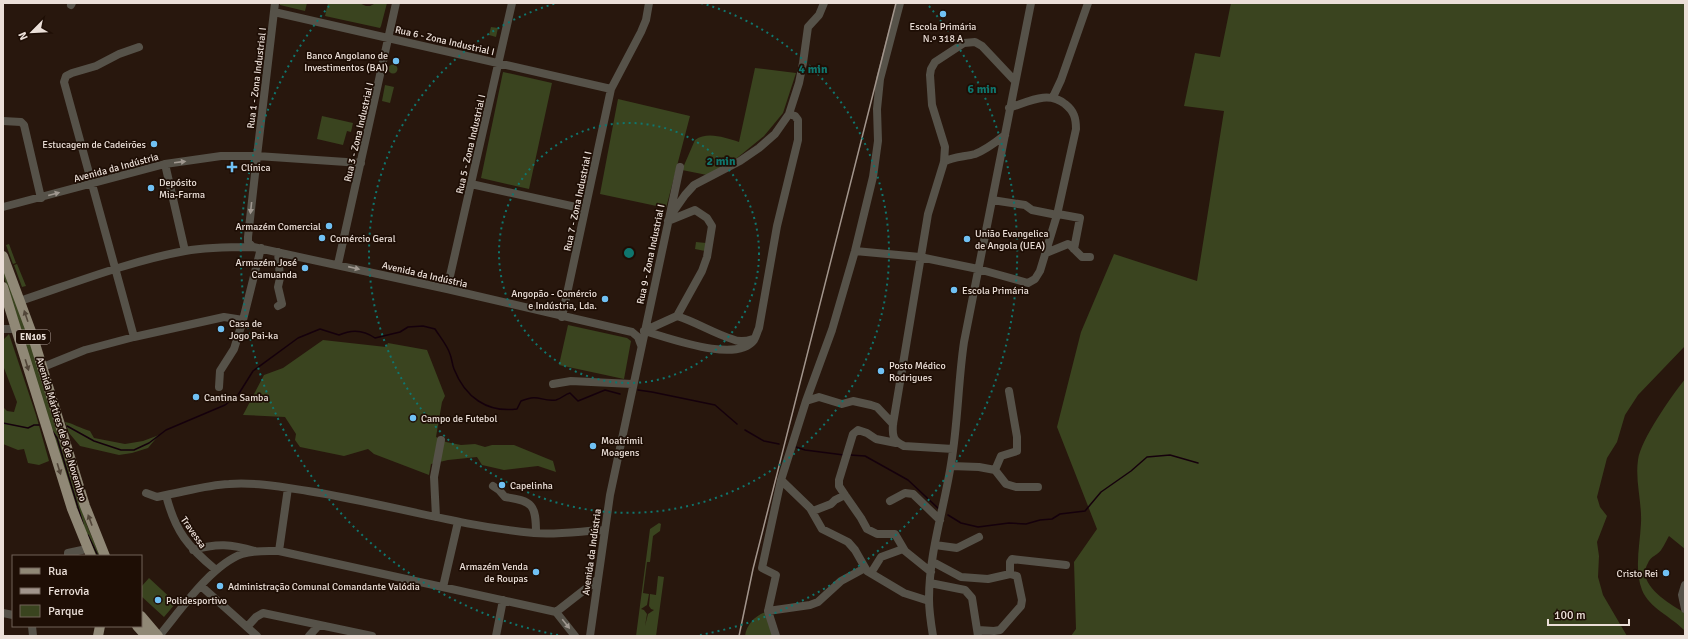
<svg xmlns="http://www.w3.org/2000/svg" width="1688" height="639" font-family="Signika,sans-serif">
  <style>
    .green { fill: #3a441f }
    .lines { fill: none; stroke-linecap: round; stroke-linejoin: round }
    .stream { stroke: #15000c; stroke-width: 1.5 }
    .minor { stroke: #565249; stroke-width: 8 }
    .major { stroke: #908876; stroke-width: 10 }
    .rail { stroke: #a2958c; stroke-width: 1.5 }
    .oneway { fill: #a09890 }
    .oneway2 { fill: #514538 }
    .ring { fill: none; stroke: #0f766e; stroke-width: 2; stroke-dasharray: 2 4 }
    .poi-dot { fill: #70c1f4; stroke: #1e0e05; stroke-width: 1.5 }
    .labels { text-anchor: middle; stroke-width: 3.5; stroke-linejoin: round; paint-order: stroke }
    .shield { fill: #1e0e05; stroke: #aea099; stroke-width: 1 }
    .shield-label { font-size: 9px; font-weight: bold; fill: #ebdfd8 }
    .poi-label { font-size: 10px; fill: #ebdfd8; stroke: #1e0e05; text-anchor: start }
    .street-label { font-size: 10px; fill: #ebdfd8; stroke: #1e0e05 }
    .centre { fill: #0f766e; stroke: #1e0e05; stroke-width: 2 }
    .ring-label { font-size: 12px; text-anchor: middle; font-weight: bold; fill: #0f766e; stroke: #1e0e05; stroke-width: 3.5; stroke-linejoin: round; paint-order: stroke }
  </style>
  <rect width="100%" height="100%" fill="#28170d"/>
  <path class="green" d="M280,3h27l-2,8 -25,-6z
    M328,3h31l7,3h4l6,-3h11l-6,23 -1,2 -55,-12z
    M1231,3h454v343l-47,49 -13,20 -8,27 -10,16 -10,39 3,10 7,9 -10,26 2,14 -1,21 5,18 24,41h-556l5,-7 -2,-67 23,-33 -40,-102 24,-95 33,-78 83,27 27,-170 -40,-5 11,-53 25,4z
    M491,27l7,1 -2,9 -7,-2z
    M388.5 69a4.5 4.5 0 1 1 9 0a4.5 4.5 0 1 1-9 0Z
    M755,68l41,5 -13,40 -19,23 -27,22 -30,17 -25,-5 13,-30c13,-9 30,-2 44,2z
    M503,72l49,11 -23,106 -48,-11z
    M385,85l9,2 -4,16 -8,-2z
    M618,99l72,17 -24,92 -66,-14z
    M322,116l31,7 -2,9 -4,-1 -4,14 -26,-6z
    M696,242l10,1 -1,8 -10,-2z
    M9,244l7,19 -3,1 -7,-19z
    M17,264l9,22 -4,1 -8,-22z
    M3,267l15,36 68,220 14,33h-4l-14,-29 -79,-253z
    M568,325l59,13 4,3 -7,38 -65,-14z
    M9,334l27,81 13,46 -10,4 -11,-2 -4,-14 -6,1 -15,-6v-37l4,4 7,1 3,-10 -13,-34 -1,-28z
    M323,340l63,7 2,-4 39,7 18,46 -3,6 -6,35 10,5 15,3 14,-1 10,3 7,-2h22l39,16 3,11 -18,-6 -34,4 -22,-5 -5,-8 -29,3 -17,4 -2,11 -55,-21 -6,-5 -24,7 -44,-9 -5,-7 1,-6 -11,-17 -42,-2 21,-40 19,-7z
    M1685,379v170l-16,-13c-3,5 -7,15 -12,18 -4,3 -7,4 -9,9 -13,21 22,41 37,50v18c-13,-14 -36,-23 -43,-41 -8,-21 -2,-45 -1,-67 1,-21 -6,-42 -3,-63 3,-21 33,-63 47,-81z
    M65,422c10,2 14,6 25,9l4,7 31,6 18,-3 16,-6 -11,13 -16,5 -13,2 -39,-9 -11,-13z
    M659,523l2,1 -1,7 -7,5 -3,26h-3l-4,31 6,1 -2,11 -6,4 3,1 3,4 -2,12 3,-12 6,-4 -3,-1 -2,-3 1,-12 6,1 2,-19 6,1 -8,59h-20l14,-107z
    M149,578l27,25 -12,14 -23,-21v-9z
    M768,611l8,25h-31c2,-13 11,-21 23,-25z"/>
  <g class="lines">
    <path class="stream" d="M638,390l14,2 63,13 22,19
      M3,423l25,5 6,-3h5
      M67,426l27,15 27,9h13l15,-7 17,-13 59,-25 13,-10 15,-24 45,-33 22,-9 19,6c13,-6 25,-5 36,3l25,-6 8,-5 15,-1 12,3c5,8 12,16 15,25 2,5 2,10 4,15 11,28 33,44 63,40l4,-8c19,-8 19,1 35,-1 5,-1 9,-6 14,-7l8,8 27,-11 15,4
      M745,430l19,11 15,3
      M53,432l4,6 26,86
      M796,447l9,3 39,5
      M850,455l15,1 43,24 32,30
      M948,515l13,8 17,4 31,-4 17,1 14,-4 12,-1 8,-5 25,-3 16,-19 30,-21 16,-14 23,-2 28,8
      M88,535l10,21"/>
    <path class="minor" d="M275,3l-18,153 104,7
      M71,5l1,-2
      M274,12l337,77
      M1053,97l8,-17 27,-77
      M3,121l18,1 3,3 17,73
      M944,162c9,-6 21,-5 31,-8 11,-4 21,-12 30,-19
      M165,164l20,87
      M471,184l114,25
      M992,200l33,5 7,5 25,5
      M3,207l162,-43 56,-8h36l-9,81v5l5,5 194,42 185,43 6,5 3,8
      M1058,214l22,4 -6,31
      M671,215l14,-20 9,-10 46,-24 19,-13 16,-14 14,-20 10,-31 4,-20 5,-36 11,-12 5,-12
      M668,221l27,-11 12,8 5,8 -5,31 -5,14 -25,45c19,6 36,17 55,23 6,3 15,2 21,0
      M855,251l65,6 58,12 50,14 7,-4 5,-8 17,-56 19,-86c0,-11 -2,-18 -11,-25 -17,-14 -37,-2 -56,4
      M1046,253l22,-9 2,1 12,12h8
      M338,264l58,-261
      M447,289l65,-286
      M20,301c54,-18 110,-40 165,-50 22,-4 45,-4 68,-4
      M278,306l4,-2 -4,-17 2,-9 -2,-26
      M562,317l49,-228 30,-57 5,-12 3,-17
      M3,329h12
      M644,331c23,6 92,33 110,9 2,-3 3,-8 5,-12l18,-102 21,-86v-20l-3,-4 -6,-2
      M644,331l33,-15
      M134,337l-70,-255 2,-6 6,-3 24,-7 23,-12 20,-7
      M43,367l42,-17 49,-13 90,-20 19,3 18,-72
      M553,384l18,-3 61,3
      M219,387l1,-16 14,-22 9,-29
      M806,401l13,-4 23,7 11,-3 18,4 6,2 16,17
      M953,449l-49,-3c-11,-5 -12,-10 -11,-22l35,-210 16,-52 1,-15 -13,-42 -2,-30 1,-6 4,-7 29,-19 11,-1 7,4 32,34
      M951,466l28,1 16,3 11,14 10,3h22
      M995,470l6,-14 16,-5v-14l-8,-46
      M781,480l29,28 12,21 26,13 7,8 12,21 37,22 25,8
      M493,486l6,4 6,7c28,4 31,8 31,36
      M146,493l11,4 9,-2c9,36 22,52 50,75
      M166,495c21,-4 42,-10 63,-11 26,-2 53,3 79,7 76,12 150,35 226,42 24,2 47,-2 70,-3
      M845,495l-6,-9v-6l14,-46 5,-4 9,3 9,6 20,4
      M890,501l15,-8 8,1 27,26
      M813,511l18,-7 4,-4 10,-5 16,23 6,11 10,5h18l10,17 26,21
      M436,517l-2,-40 7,-37
      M935,545l22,3 22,-11
      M193,550c24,-7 38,-6 62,1
      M279,551l9,-63
      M68,556v-3l14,-3
      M933,562l28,15 27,2 22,-5 7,2 5,24 -1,6 -21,24 -6,1 -16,-1
      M871,573l10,-16 22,-8
      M1010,574v-12l2,-3 54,6
      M930,583l35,7 7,8 6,38
      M1685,585l-3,10 3,14
      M201,586l56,50
      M443,587l15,-65
      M768,611l42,-6 8,-3 23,-21 24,-13
      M556,612l41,-32
      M3,613l10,2
      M32,626l1,10
      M247,627l9,-10 7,-4 109,23
      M159,636c21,-25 52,-71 83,-82 12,-4 24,-3 37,-3l277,61 19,24
      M309,636l10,-11
      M496,636l7,-36
      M590,636l20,-141 70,-328
      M776,636l-8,-25 8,-36 -14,-7 19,-88 25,-79 26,-71 23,-79 18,-74 5,-36 -1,-32 3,-30 20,-76
      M933,636c-2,-12 -4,-25 -4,-37 0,-46 15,-90 22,-135 7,-40 7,-82 13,-122l67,-339"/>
    <path class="major" d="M3,256l29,78 53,172 20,50
      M3,287l69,222 19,47
      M141,616l17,20
      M137,626l9,10
      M98,636l2,-10"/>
    <path class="rail" d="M739,636l14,-67 143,-566"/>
  </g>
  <defs><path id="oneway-solid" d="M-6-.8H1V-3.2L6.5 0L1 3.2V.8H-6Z"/></defs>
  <g class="oneway">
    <use href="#oneway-solid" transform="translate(180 162) rotate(-7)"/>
    <use href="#oneway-solid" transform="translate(54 194) rotate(-15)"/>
    <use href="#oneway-solid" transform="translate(251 208) rotate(96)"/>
    <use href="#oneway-solid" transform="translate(354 268) rotate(13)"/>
    <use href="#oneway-solid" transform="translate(566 624) rotate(51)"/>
  </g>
  <g class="oneway2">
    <use href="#oneway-solid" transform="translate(26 316) rotate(-109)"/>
    <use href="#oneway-solid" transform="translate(27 365) rotate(73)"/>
    <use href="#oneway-solid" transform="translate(59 469) rotate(73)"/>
    <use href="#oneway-solid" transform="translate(90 520) rotate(-110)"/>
  </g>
  <g class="ring">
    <circle cx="629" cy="253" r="130"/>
    <path d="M701 3A260 260 0 1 1 557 3"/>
    <path d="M558 635A389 389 0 0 1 329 6M929 6A389 389 0 0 1 700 635"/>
  </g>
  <g class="poi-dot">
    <circle cx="943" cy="14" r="4"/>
    <circle cx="396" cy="61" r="4"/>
    <circle cx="154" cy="144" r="4"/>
    <path d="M230 161h4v4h4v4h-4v4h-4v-4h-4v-4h4z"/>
    <circle cx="151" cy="188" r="4"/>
    <circle cx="329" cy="226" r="4"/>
    <circle cx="322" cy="238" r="4"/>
    <circle cx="967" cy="239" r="4"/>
    <circle cx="305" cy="268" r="4"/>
    <circle cx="954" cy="290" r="4"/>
    <circle cx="605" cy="299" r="4"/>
    <circle cx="221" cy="329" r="4"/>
    <circle cx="881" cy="371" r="4"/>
    <circle cx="196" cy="397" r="4"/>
    <circle cx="413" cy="418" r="4"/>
    <circle cx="593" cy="446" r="4"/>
    <circle cx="502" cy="485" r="4"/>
    <circle cx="536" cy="572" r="4"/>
    <circle cx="1666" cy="573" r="4"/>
    <circle cx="220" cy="586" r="4"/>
    <circle cx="158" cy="600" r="4"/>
  </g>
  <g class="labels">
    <rect class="shield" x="16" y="330" width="34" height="14" rx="3"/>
    <g class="shield-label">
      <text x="33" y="340">EN105</text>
    </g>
    <g class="poi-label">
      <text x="943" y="30" text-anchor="middle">Escola Primária<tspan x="943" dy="12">N.º 318 A</tspan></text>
      <text x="388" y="59" text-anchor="end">Banco Angolano de<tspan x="388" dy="12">Investimentos (BAI)</tspan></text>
      <text x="146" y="148" text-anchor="end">Estucagem de Cadeirões</text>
      <text x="241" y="171">Clínica</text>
      <text x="159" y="186">Depósito<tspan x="159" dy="12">Mia-Farma</tspan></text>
      <text x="321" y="230" text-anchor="end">Armazém Comercial</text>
      <text x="975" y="237">União Evangelica<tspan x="975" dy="12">de Angola (UEA)</tspan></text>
      <text x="330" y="242">Comércio Geral</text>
      <text x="297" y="266" text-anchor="end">Armazém José<tspan x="297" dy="12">Camuanda</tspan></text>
      <text x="962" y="294">Escola Primária</text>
      <text x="597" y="297" text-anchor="end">Angopão - Comércio<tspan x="597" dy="12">e Indústria, Lda.</tspan></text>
      <text x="229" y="327">Casa de<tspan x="229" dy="12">Jogo Pai-ka</tspan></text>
      <text x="889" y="369">Posto Médico<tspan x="889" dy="12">Rodrigues</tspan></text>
      <text x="204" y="401">Cantina Samba</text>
      <text x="421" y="422">Campo de Futebol</text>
      <text x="601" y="444">Moatrimil<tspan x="601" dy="12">Moagens</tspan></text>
      <text x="510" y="489">Capelinha</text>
      <text x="528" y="570" text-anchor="end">Armazém Venda<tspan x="528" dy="12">de Roupas</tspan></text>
      <text x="1658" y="577" text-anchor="end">Cristo Rei</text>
      <text x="228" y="590">Administração Comunal Comandante Valódia</text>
      <text x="166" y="604">Polidesportivo</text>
    </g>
    <g class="street-label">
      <text transform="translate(445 40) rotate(13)" y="4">Rua 6 - Zona Industrial I</text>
      <text transform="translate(256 78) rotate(-83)" y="4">Rua 1 - Zona Industrial I</text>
      <text transform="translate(358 132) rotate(-77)" y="4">Rua 3 - Zona Industrial I</text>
      <text transform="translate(470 144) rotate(-77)" y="4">Rua 5 - Zona Industrial I</text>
      <text transform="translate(116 167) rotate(-15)" y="4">Avenida da Indústria</text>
      <text transform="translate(577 201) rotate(-78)" y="4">Rua 7 - Zona Industrial I</text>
      <text transform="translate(650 254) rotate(-78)" y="4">Rua 9 - Zona Industrial I</text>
      <text transform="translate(425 274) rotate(13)" y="4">Avenida da Indústria</text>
      <text transform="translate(62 429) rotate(73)" y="4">Avenida Mártires de 8 de Novembro</text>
      <text transform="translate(194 532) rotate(55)" y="4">Travessa</text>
      <text transform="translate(591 552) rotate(-82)" y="4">Avenida da Indústria</text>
    </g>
  </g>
  <circle cx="629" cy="253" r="6" class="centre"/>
  <g class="ring-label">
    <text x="813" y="73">4 min</text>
    <text x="982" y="93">6 min</text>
    <text x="721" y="165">2 min</text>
  </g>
  <rect width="1688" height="639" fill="none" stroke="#ebdfd8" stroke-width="8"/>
  <rect x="12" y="555" width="130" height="72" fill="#1e0e05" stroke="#706259"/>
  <rect x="20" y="568" width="20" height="6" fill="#908876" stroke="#706259"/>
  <text x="48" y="575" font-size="12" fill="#ebdfd8">Rua</text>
  <rect x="20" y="588" width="20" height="6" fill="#a2958c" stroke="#706259"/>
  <text x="48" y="595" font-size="12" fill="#ebdfd8">Ferrovia</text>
  <rect x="20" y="605" width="20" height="12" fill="#3a441f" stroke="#706259"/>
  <text x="48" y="615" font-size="12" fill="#ebdfd8">Parque</text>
  <g transform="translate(32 32) rotate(246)" stroke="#1e0e05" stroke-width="3" paint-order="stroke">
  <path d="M0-3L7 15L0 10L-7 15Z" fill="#ebdfd8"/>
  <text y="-6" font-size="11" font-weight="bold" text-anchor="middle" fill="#ebdfd8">N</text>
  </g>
  <path d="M1548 619v6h81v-6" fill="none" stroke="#ebdfd8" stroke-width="2"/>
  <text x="1554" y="619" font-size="12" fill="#ebdfd8" stroke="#1e0e05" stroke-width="3" paint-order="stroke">100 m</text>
</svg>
